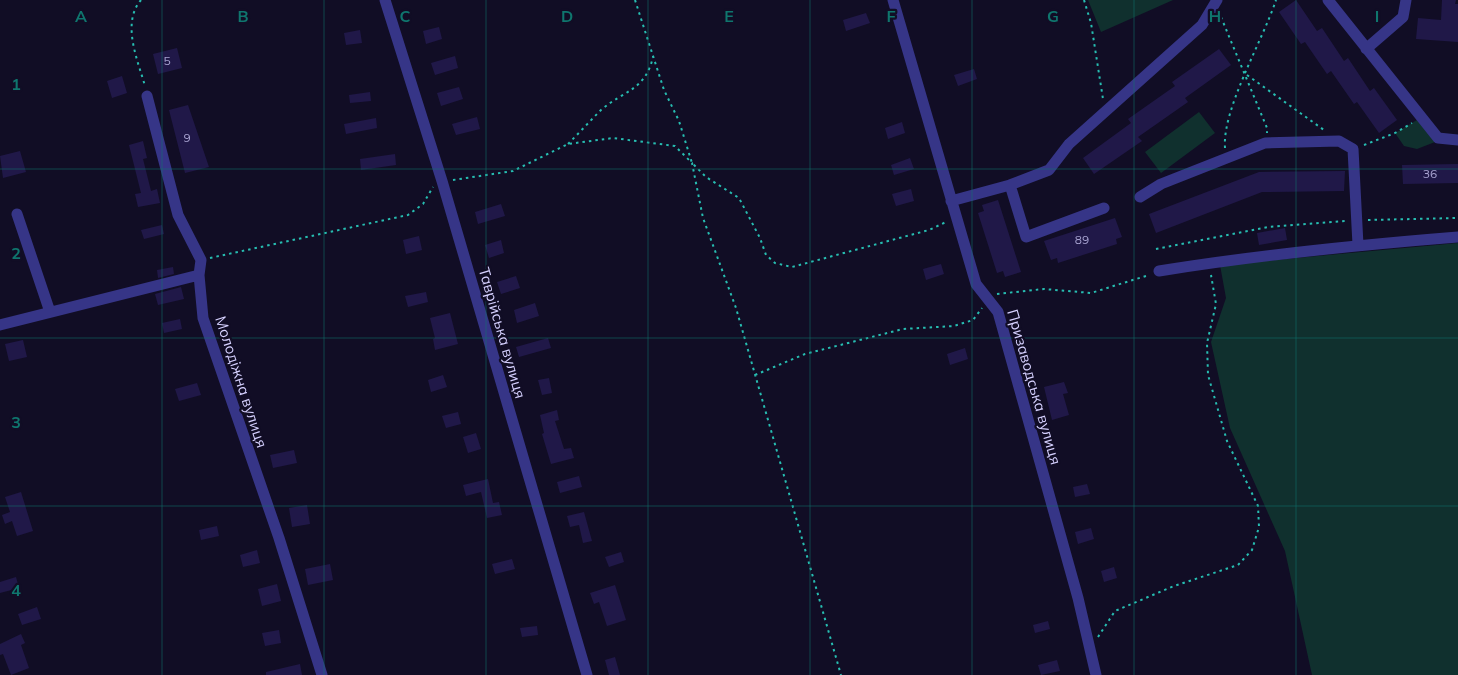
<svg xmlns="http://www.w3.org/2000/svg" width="1458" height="675" font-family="Mulish,sans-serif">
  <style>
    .green { fill: #10302e }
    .building { fill: #201848 }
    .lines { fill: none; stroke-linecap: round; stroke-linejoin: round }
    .path { stroke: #27bdb1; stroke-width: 2; stroke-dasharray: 2.5 4; stroke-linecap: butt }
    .minor { stroke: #363587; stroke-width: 11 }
    .grid { fill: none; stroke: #0f766e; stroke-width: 1; stroke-opacity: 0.55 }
    .labels { text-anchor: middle; stroke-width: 4.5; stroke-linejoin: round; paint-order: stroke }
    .number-label { font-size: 12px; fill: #a8a3d1 }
    .street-label { font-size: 15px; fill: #d6d1ff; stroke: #110d25 }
    .grid-label { font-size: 16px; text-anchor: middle; font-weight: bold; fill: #0f766e; stroke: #110d25; stroke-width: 4.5; stroke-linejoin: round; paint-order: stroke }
  </style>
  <rect width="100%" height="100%" fill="#110d25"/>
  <path class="green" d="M1088,0h85l-72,32z
    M1199,112l16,21 -54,40 -16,-21z
    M1417,120l18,22 -18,7 -13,-3 -9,-13z
    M1458,243v432h-146l-27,-124 -55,-123 -19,-86 15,-44 -6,-33z"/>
  <path class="building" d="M1296,0l21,31 5,-3 22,33 4,-3 22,33 4,-3 23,32 -18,13 -22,-31 -3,2 -23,-33 -4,3 -22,-32 -4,2 -22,-32z
    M1442,0h14l-1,4h3v38l-42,-3 2,-21 23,2z
    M866,13l4,10 -24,8 -3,-11z
    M439,27l3,12 -16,5 -3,-13z
    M360,30l2,13 -16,2 -2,-12z
    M177,48l5,20 -24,6 -5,-20z
    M1219,49l12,16 -46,33 3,4 -50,35 4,4 -48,33 -11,-16 48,-35 -3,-4 47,-33 -3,-4z
    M455,56l3,12 -23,7 -4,-12z
    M974,69l3,10 -19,7 -4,-11z
    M122,76l5,17 -15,5 -5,-17z
    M459,87l4,12 -22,7 -4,-13z
    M370,92l1,9 -21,2 -1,-8z
    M188,105l21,62 -24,6 -16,-63z
    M477,117l3,12 -24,6 -4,-11z
    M376,118l1,10 -31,6 -2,-10z
    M902,122l3,11 -17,6 -3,-11z
    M143,141l4,17 -4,1 8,32 6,-2 3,14 -22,4 -3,-13 6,-1 -12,-48z
    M20,151l6,21 -23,6 -3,-22z
    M395,154l1,11 -35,5 -1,-11z
    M910,158l4,11 -20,6 -3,-10z
    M1458,164v19l-55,1 -1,-19z
    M1345,171l-1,20 -82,1 -106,41 -7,-19 110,-42z
    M911,189l3,12 -18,5 -4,-12z
    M998,200l23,72 -16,5 -2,-6 -6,2 -19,-60 6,-2 -2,-6z
    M501,204l4,12 -27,8 -3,-12z
    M1115,218l7,19 -6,2 1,5 -59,19 -1,-5 -6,2 -7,-19z
    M162,225l2,9 -20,5 -3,-9z
    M1285,228l2,12 -28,5 -2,-12z
    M419,236l3,14 -16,4 -3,-14z
    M501,240l3,13 -15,5 -4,-13z
    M941,264l3,10 -18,6 -3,-11z
    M173,267l1,7 -16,4 -1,-8z
    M516,276l4,12 -19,6 -4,-12z
    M181,287l3,12 -26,6 -3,-11z
    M426,292l2,10 -20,5 -3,-11z
    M535,303l4,13 -22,7 -3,-13z
    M450,313l8,31 -23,6 -2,-11 2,-1 -5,-20z
    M180,319l2,10 -18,4 -2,-10z
    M548,338l3,10 -32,9 -3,-10z
    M23,340l4,17 -18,4 -4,-17z
    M965,348l3,11 -18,6 -3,-11z
    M443,375l4,12 -16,5 -3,-12z
    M549,378l3,15 -10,2 -4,-15z
    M1064,382l4,11 -5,1 6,21 -17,5 -8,-33z
    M197,383l4,12 -22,6 -4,-12z
    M557,410l2,10 -4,1 9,28 7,-1 3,10 -23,6 -9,-30 2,-1 -4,-18z
    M458,412l3,12 -15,4 -4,-12z
    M476,433l5,16 -13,4 -5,-16z
    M294,450l3,13 -24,5 -3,-13z
    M579,476l3,11 -22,6 -3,-11z
    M488,479l5,24 6,-1 3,13 -15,3 -6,-26 -15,4 -3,-11z
    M1087,484l3,10 -15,3 -2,-10z
    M21,492l12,39 -16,5 -5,-15 -7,3 -3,-9 8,-3 -5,-15z
    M307,505l3,19 -18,3 -3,-19z
    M584,512l8,29 -9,2 -4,-18 -9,2 -3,-11z
    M217,526l2,10 -18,4 -2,-10z
    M1091,528l3,11 -16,5 -3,-12z
    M257,550l3,13 -17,4 -3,-12z
    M621,552l3,10 -15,5 -4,-10z
    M512,559l3,10 -20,5 -3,-10z
    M330,564l3,16 -25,5 -3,-16z
    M1114,567l3,11 -13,4 -3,-11z
    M16,577l3,11 -19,5v-11z
    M277,584l4,17 -19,5 -4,-17z
    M615,585l11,35 -19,6 -8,-24 -5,2 -4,-11z
    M37,607l4,12 -19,6 -4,-11z
    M1048,621l2,8 -15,4 -2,-8z
    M537,626l1,9 -16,2 -2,-9z
    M279,630l2,13 -16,3 -3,-13z
    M21,634l4,9 -4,2 8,23 -18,7 -8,-21 -3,1v-11z
    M615,657l5,18h-11l-4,-15z
    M1057,660l3,11 -19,4 -3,-10z
    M300,664l2,11h-36v-3z"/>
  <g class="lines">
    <path class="path" d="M141,0c-20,23 -3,61 4,86
      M635,0l29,90 15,31 13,42 14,14 33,21 21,40 6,17 9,8 17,4 137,-37 17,-8
      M1084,0l7,23 12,76
      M1221,17l46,111v5
      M1247,75l77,55
      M568,144c11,-11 22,-23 33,-34 23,-20 44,-19 52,-53
      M1364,145l31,-12 17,-10
      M1225,148c-3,-39 38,-108 51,-148
      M453,180l60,-9 55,-27 45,-6 62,8 17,17 11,55 33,90 105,367
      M1368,220l90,-2
      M1156,249l112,-22 78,-6
      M210,258l198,-43 15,-11 10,-17
      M997,294l47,-5 47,4 58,-18
      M755,375l50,-21 98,-25 51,-3 19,-6 9,-12
      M1098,637l17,-26 59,-25 64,-21 14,-15 7,-23 -1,-21 -31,-65 -19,-66 -1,-32 9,-39 -5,-29"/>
    <path class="minor" d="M385,0l57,181 145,494
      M893,0l83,284 22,28 80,286 18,77
      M1328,0l110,138 20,2
      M1366,49l37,-32 3,-17
      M147,96l31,119 23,45 -2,15 4,43 76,220 43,137
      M1010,185l16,52 78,-29
      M1140,197l21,-13 104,-41 74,-2 14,8 5,96
      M951,201l59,-16 39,-15 20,-26 133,-119 15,-25
      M17,214l33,98
      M1159,271c99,-16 199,-26 299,-34
      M0,325l199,-50"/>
  </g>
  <path class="grid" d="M162,0v675M324,0v675M486,0v675M648,0v675M810,0v675M972,0v675M1134,0v675M1296,0v675M0,169h1458M0,338h1458M0,506h1458"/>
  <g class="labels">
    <g class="number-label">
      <text x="167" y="65">5</text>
      <text x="187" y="142">9</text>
      <text x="1430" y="178">36</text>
      <text x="1082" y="244">89</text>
    </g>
    <g class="street-label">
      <text transform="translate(502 333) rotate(74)" y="5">Таврійська вулиця</text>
      <text transform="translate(241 382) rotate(72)" y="5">Молодіжна вулиця</text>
      <text transform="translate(1034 387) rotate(74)" y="5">Призаводська вулиця</text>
    </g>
  </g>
  <g class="grid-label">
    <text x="81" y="22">A</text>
    <text x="243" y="22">B</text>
    <text x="405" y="22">C</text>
    <text x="567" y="22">D</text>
    <text x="729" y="22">E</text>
    <text x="891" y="22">F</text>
    <text x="1053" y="22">G</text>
    <text x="1215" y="22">H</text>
    <text x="1377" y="22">I</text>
    <text x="16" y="90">1</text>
    <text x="16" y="259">2</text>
    <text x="16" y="428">3</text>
    <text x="16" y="596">4</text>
  </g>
</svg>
